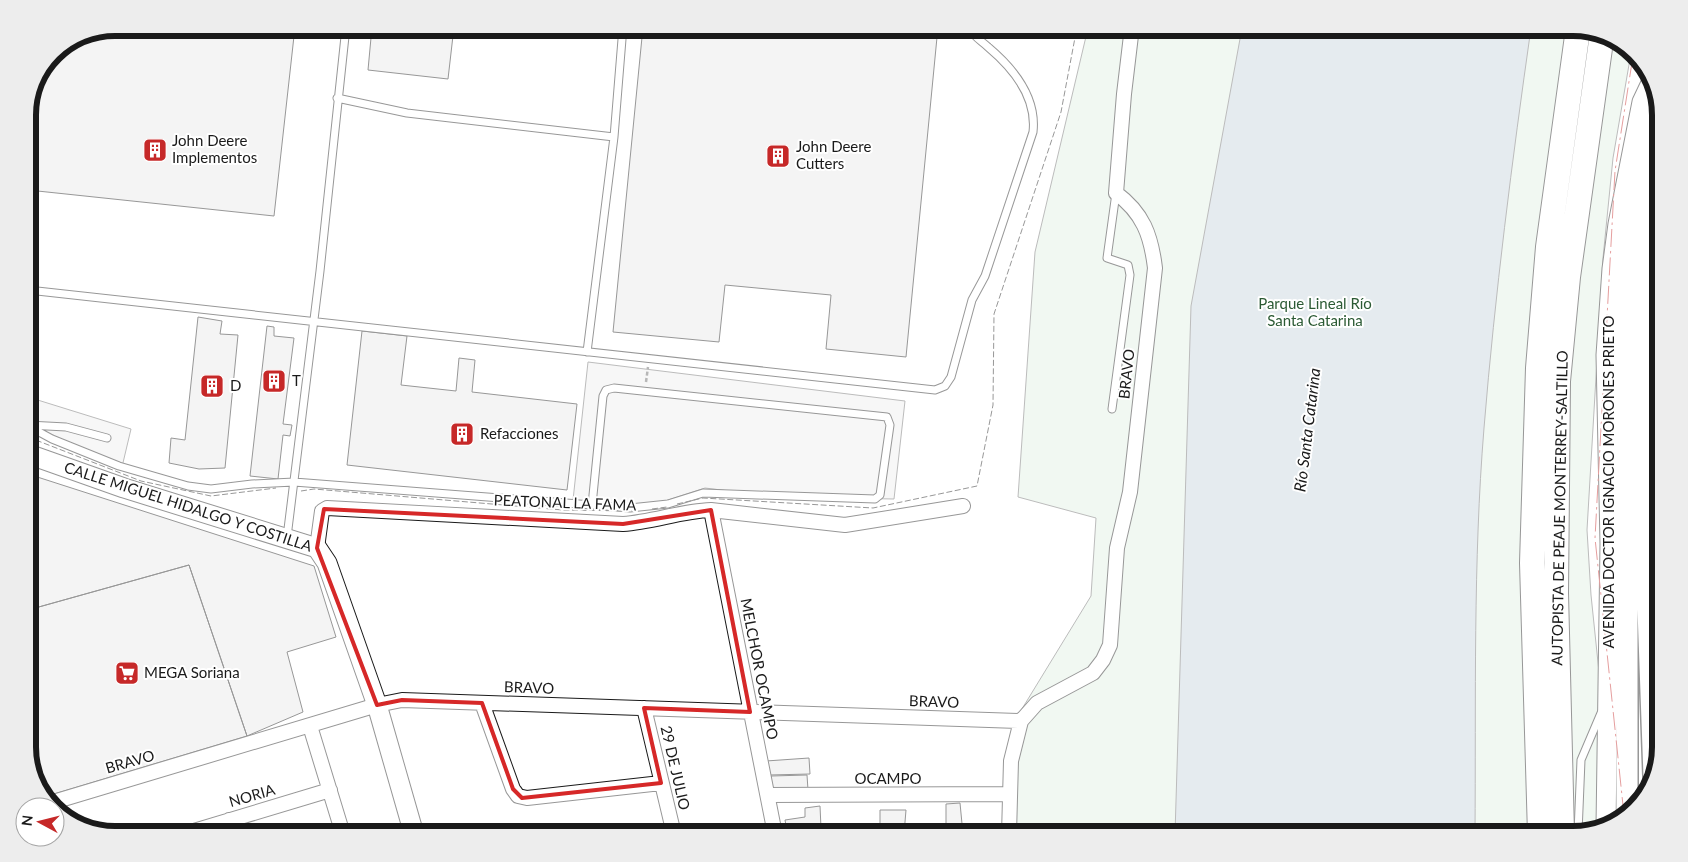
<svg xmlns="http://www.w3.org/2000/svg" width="1688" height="862" font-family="Lato,sans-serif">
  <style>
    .green { fill: #e0efe3; stroke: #6a6a6a }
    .parking { fill: #ededed; stroke: #6a6a6a }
    .water { fill: #c6d2dc; stroke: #6a6a6a }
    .building { fill: #e6e6e6; stroke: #1a1a1a }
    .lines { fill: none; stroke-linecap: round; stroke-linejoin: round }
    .lane-casing { stroke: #1a1a1a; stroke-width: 9 }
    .street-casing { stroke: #1a1a1a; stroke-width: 16 }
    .secondary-casing { stroke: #1a1a1a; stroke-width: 21 }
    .primary-casing { stroke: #1a1a1a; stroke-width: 24 }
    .highway-casing { stroke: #1a1a1a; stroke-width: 26 }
    .path { stroke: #5f5f5f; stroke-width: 2.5; stroke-dasharray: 4 2.5; stroke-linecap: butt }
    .lane { stroke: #fff; stroke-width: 7 }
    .street { stroke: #fff; stroke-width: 14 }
    .secondary { stroke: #fff; stroke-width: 19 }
    .primary { stroke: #fff; stroke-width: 21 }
    .highway { stroke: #fff; stroke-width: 24 }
    .fence { stroke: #1a1a1a; stroke-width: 1; stroke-dasharray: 6 2.5; stroke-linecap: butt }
    .power { stroke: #c62828; stroke-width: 1; stroke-dasharray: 18 4 2.5 4; stroke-linecap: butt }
    .marked { fill: none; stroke: #d62828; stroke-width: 4; stroke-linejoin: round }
    .labels { text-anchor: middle; stroke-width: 4; stroke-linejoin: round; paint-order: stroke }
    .poi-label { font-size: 15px; fill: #1a1a1a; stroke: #fff; text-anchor: start }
    .park-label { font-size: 15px; fill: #2b5a34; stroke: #fff }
    .street-label { font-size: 15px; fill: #1a1a1a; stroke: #fff }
    .water-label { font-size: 16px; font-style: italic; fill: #1a1a1a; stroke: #fff }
    .rim { fill: none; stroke: #1a1a1a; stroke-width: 6 }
  </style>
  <rect width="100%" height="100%" fill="#fff"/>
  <path class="green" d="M1573,27l39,10 19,16 -18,105 -10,100 -16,272 4,65 12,116 16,109 -46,14h-558l2,-117 74,-121 5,-78 -78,-21 17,-245 53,-224z"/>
  <path class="parking" d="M588,362l317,39 -11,98 -115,-2 -74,-9 -40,13 -40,5 -52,-6z
    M28,397l103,32 -9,38 -94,-37z"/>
  <path class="water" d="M1242,28h289c-19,133 -36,266 -47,400 -11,134 -8,271 -9,406h-300l16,-528z"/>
  <path class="building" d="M115,27h180l-21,189 -246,-26v-80l25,-57 29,-19z
    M372,27h82l-6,52 -80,-9z
    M643,27h295l-32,330 -80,-8 5,-54 -106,-10 -6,57 -106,-10z
    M198,317l24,4 -2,13 18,1 -13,133 -26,1 -30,-6 2,-25 14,2z
    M267,326l7,1v9l20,2 -11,86 9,1 -2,11 -7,-1 -5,44 -28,-3z
    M362,331l45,5 -6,49 55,6 3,-33 16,2 -3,32 105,12 -10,86 -220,-25z
    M28,474l286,92 22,71 -49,15 16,60 -56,24 -58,-171 -161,45z
    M189,565l58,171 -203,61 -16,-44v-143z
    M809,758l1,16 -41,1 -3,-14z
    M807,775l1,15 -35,3 -2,-17z
    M960,803l3,31h-17v-30z
    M820,806l1,22 -34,3 -2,-11 20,-3v-9z
    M880,810h26l-2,24h-24z"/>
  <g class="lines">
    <g class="lane-casing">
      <path id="lane" d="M337,98l70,15 207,24
        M28,290l907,100 10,-4 6,-9 21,-77 13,-24 48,-144c4,-35 -20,-64 -45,-85 -7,-7 -15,-10 -18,-20
        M587,352l27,-215 9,-110
        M614,388l273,29 3,8 -10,70 -5,4 -172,-6 -35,11 -38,4 -38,-3 11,-109 3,-6z
        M1112,409l18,-134 -2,-10 -21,-7 9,-65
        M28,425l38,2 41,11
        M28,426l24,13 67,27 69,20 23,3 41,-5 42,-2 298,23
        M287,537l33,-266 26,-244
        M1578,833l3,-73 20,-47"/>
    </g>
    <g class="street-casing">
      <path id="street" d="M711,510l64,324
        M317,548l5,-37 5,-3 296,16c30,-2 58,-13 88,-14l134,15 118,-19
        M482,703l31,86 5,7 9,2 134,-15
        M644,708l30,126
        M310,726l33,108
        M768,795l241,-1
        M50,803l327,-98 25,-5 619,21
        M229,820l4,14
        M184,834l146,-44
        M1009,834l2,-73 10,-40 16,-18 56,-30 10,-13 7,-15 7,-97 13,-56 25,-224c-4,-33 -12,-55 -39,-75l8,-99 8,-67"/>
    </g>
    <g class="secondary-casing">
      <path id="secondary" d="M1660,382v17
        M28,454l96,34 193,60 10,15 50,142 37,129
        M1606,826l4,-282 -4,-189 6,-86 6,-45 24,-122 9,-19"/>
    </g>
    <g class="primary-casing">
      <path id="primary" d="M1654,776l-14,-389 7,-118 13,-94
        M1627,812v-272l-4,-183 6,-89 26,-175"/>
    </g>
    <g class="highway-casing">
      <path id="highway" d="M1540,834l-8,-271 6,-195 10,-121 30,-218
        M1562,834l-6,-241 2,-212 10,-104 34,-243"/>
    </g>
    <path class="path" d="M646,382l2,-15"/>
    <use href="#lane" class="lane"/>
    <use href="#street" class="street"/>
    <use href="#secondary" class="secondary"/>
    <use href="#primary" class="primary"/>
    <use href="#highway" class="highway"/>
    <path class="fence" d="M28,437l113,44 70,15 65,-8
      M301,491l13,-2 249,21 69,1
      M677,504l26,-6 170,10 104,-22 16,-81 1,-91 67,-202 16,-85
      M652,509l15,-2"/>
    <path class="power" d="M1624,815l-29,-277 20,-367 18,-115"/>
  </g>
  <path d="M0 0H1688V862H0ZM324,509l299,15 88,-14 39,202 -106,-4 17,75 -139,15 -9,-9 -31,-86 -80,-3 -25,5 -60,-157z" fill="#fff" fill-opacity=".55" fill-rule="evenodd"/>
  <path class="marked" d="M324,509l299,15 88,-14 39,202 -106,-4 17,75 -139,15 -9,-9 -31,-86 -80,-3 -25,5 -60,-157z"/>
  <defs>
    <g id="building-square" transform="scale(1.25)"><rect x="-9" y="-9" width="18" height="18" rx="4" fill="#c62828" stroke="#fff"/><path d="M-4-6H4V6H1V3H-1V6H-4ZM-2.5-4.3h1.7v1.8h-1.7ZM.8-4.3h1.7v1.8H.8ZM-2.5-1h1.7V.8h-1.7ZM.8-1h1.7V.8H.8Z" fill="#fff"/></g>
    <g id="supermarket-square" transform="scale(1.25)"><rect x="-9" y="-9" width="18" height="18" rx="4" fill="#c62828" stroke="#fff"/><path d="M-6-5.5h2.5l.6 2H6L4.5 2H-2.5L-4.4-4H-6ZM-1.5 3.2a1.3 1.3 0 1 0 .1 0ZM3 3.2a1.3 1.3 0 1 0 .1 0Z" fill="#fff"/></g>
  </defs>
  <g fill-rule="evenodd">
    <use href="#building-square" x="155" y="150"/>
    <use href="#building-square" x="778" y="156"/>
    <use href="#building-square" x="274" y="381"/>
    <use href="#building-square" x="212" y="386"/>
    <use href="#building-square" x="462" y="434"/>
    <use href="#supermarket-square" x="127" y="673"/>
  </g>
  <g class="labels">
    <g class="poi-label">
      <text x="172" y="146">John Deere<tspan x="172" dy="17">Implementos</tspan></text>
      <text x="796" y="152">John Deere<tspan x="796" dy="17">Cutters</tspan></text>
      <text x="292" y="386">T</text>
      <text x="230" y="391">D</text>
      <text x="480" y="439">Refacciones</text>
      <text x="144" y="678">MEGA Soriana</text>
    </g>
    <g class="park-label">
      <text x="1315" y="309">Parque Lineal Río<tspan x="1315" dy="17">Santa Catarina</tspan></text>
    </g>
    <g class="street-label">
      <text transform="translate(1127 374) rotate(-84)" y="5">BRAVO</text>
      <text transform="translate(1609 482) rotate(-90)" y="5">AVENIDA DOCTOR IGNACIO MORONES PRIETO</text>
      <text transform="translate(565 503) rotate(2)" y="5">PEATONAL LA FAMA</text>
      <text transform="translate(188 507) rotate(18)" y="5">CALLE MIGUEL HIDALGO Y COSTILLA</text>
      <text transform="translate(1560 508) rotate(-89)" y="5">AUTOPISTA DE PEAJE MONTERREY-SALTILLO</text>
      <text transform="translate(759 669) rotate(79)" y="5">MELCHOR OCAMPO</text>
      <text transform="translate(529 688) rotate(2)" y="5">BRAVO</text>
      <text transform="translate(934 702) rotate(2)" y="5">BRAVO</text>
      <text transform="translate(130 762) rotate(-16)" y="5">BRAVO</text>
      <text transform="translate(675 768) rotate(77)" y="5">29 DE JULIO</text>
      <text x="888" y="784">OCAMPO</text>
      <text transform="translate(252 796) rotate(-16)" y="5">NORIA</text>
    </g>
    <g class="water-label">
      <text transform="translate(1307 430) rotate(-83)" y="6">Río Santa Catarina</text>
    </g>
  </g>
  <path d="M0 0H1688V862H0ZM115 36H1573A79 79 0 0 1 1652 115V747A79 79 0 0 1 1573 826H115A79 79 0 0 1 36 747V115A79 79 0 0 1 115 36Z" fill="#ededed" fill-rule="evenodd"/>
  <path class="rim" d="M115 36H1573A79 79 0 0 1 1652 115V747A79 79 0 0 1 1573 826H115A79 79 0 0 1 36 747V115A79 79 0 0 1 115 36Z"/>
  <g transform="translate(40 822) rotate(277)"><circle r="24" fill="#ffffff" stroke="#a3a3a3"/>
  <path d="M0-4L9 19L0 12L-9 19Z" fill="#c62828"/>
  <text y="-8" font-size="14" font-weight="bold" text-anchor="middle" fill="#1a1a1a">N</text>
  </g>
</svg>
